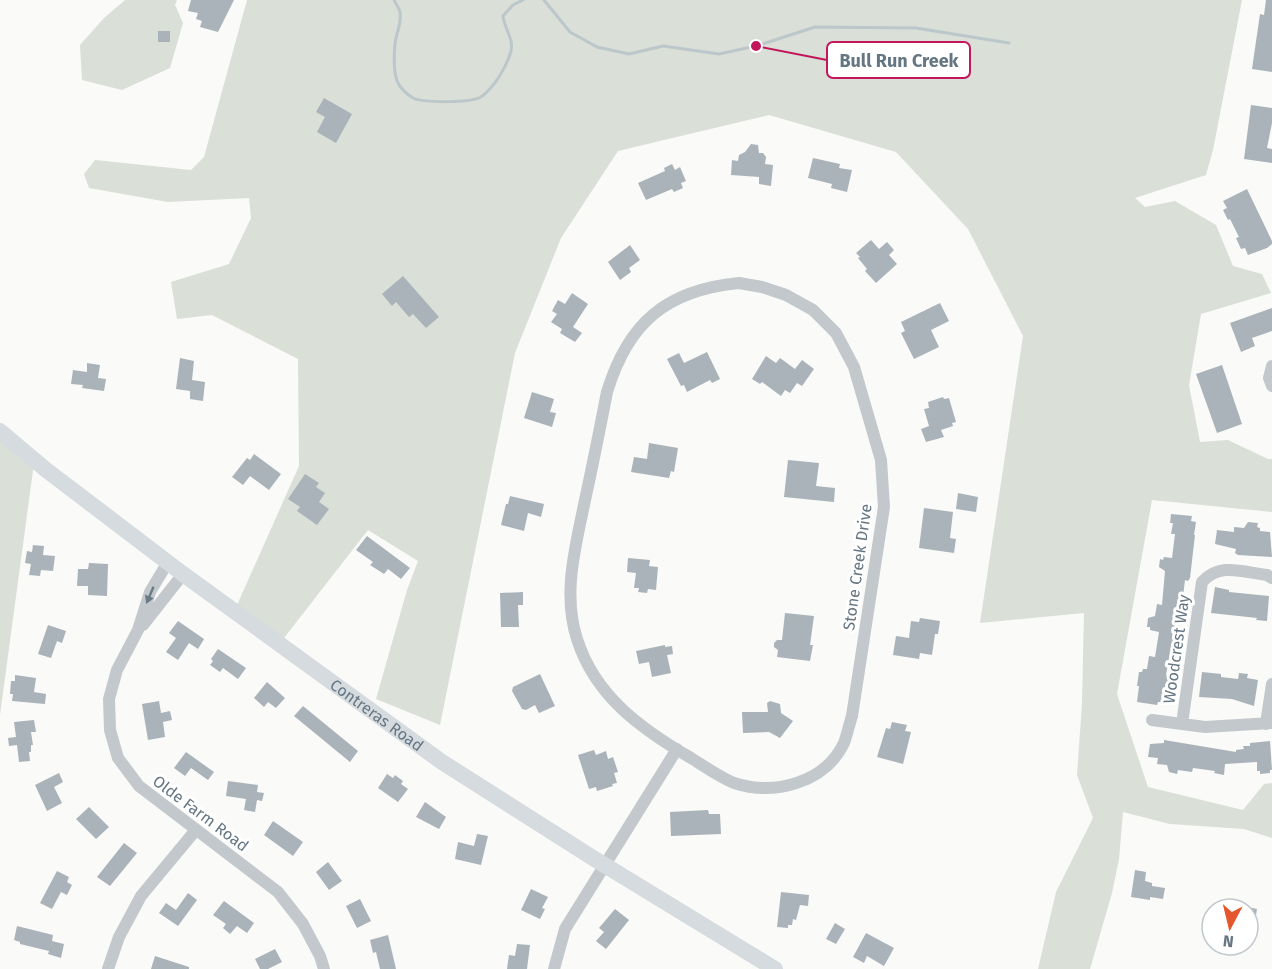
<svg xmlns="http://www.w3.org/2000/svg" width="1272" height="969" font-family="'Fira Sans',sans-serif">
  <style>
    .green { fill: #dadfd7 }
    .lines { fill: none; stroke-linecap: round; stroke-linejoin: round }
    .stream { stroke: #bbc7cb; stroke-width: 3 }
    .building { fill: #aab3b9 }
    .street { stroke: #c3c8cc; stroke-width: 12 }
    .secondary { stroke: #d6dbdf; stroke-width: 16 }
    .oneway { fill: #6a7a87 }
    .labels { text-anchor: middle; stroke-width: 6; stroke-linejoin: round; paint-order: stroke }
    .street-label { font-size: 16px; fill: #657683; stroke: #fff }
    .leader { fill: none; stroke: #c2185b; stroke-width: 2 }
    .callout-dot { fill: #c2185b; stroke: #fff; stroke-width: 2 }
    .callout { fill: #fff; stroke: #c2185b; stroke-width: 2 }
    .callout-label { font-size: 18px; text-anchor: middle; font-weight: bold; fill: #657683 }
  </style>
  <rect width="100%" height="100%" fill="#fafaf8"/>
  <path class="green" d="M125,0h52l-2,5 8,18 -13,45 -48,22 -40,-10 -2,-35 24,-27z
    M247,0h995l-29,150 -7,25 -71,23 10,9 30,-6 41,24 17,41 29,8 9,19 -70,21 -12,71 11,57 28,-2 40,19h4v53l-120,-12 -35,194 31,93 95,23 21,-26 8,-1v55l-28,-9 -74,-5 -47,-12 -4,47 -7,34 -22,76h-52l18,-77 37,-74 -16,-43 5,-71 2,-91 -104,10 43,-287 -55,-107 -72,-77 -127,-37 -151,36 -57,87 -46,115 -75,372 -64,-26 31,-109 11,-29 -50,-31 -84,108 -47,-33 62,-139 -1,-107 -86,-44 -35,4 -6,-37 58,-18 22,-46 -2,-20 -81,4 -79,-14 -5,-14 11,-14 96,10 13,-13z
    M0,436l34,27 -34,252z"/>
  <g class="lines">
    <path class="stream" d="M394,0c2,4 5,8 6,12 2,12 -4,21 -5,32 -1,11 -2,31 4,41 3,4 9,10 14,13 11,5 58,5 68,-1 13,-9 26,-31 30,-46 3,-12 -7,-23 -8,-35l10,-11 10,-5
      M544,0l26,32 27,15 32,7 34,-8 56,8 37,-8 59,-19 101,1 93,15"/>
  </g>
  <path class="building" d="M191,0h43l-16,32 -18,-5 2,-6 -6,-2 2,-6 -10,-2z
    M1266,0h6v72l-20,-3 8,-55 4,1z
    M158,31h12v11h-12z
    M324,98l28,16 -16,29 -19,-11 8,-15 -9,-5z
    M1251,105l21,3v15l-5,25 5,1v14l-28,-4z
    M751,144l7,1 1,8h4l3,4 -1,7 8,1 -2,21 -12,-2v-7l-28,-2 1,-15 6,1 1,-6 6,-3z
    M813,158l27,6 -1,4 13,2 -5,22 -16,-4 1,-4 -24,-6z
    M672,164l3,6 5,-3 6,14 -5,2 2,5 -9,4 -2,-3 -26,11 -8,-17 27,-12 -1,-3z
    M1247,189l25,52v3l-5,4 -19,7 -3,-7 -4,1 -5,-11 3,-1 -9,-18 -2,1 -5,-10 4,-2 -4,-7z
    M871,240l8,9 8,-7 7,8 -5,5 8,9 -21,19 -11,-12 2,-2 -9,-11 2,-1 -4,-4z
    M630,245l10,15 -11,8 2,4 -11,8 -12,-18z
    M403,276l36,41 -13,11 -13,-14 -4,3 -13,-15 -4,4 -10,-12z
    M572,293l16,11 -15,23 9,6 -7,9 -15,-9 2,-4 -11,-7 6,-8 -5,-3 6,-11 7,4z
    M940,303l9,18 -18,9 8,17 -25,12 -13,-26 4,-2 -4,-9z
    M1272,308v23l-20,7 3,8 -14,6 -11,-29z
    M707,352l13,27 -8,4 -2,-3 -23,12 -3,-7 -3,1 -14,-27 12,-6 5,10z
    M766,356l10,7 4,-5 15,11 7,-9 12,9 -12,17 -5,-3 -7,10 -5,-3 -4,6 -19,-14 -2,2 -8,-5z
    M180,358l14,3 -2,19 13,2 -2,19 -13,-2v-8l-14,-2z
    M87,363l13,2 -2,13 8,1 -2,12 -22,-3 1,-3 -12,-1 2,-14 14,2z
    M1222,365l20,59 -25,9 -21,-59z
    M532,392l22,7 -4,13 6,1 -4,14 -28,-9z
    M943,397l1,2 5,-1 7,24 -4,1 1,3 -12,4 3,7 -18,5 -5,-13 8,-3 -5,-17 5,-1 -1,-6z
    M649,443l29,5 -4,24 -3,-1 -2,7 -38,-6 3,-15 13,2z
    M254,454l27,20 -12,16 -19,-14 -7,9 -11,-8 15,-19 3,2z
    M788,460l31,3 -3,23 19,2 -1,14 -50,-5z
    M305,474l14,9 -3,4 9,6 -6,9 10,7 -12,16 -20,-14 3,-4 -12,-8z
    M958,493l20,4 -2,15 -20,-3z
    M510,496l34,8 -3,13 -13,-4 -4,18 -23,-6 5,-21h2z
    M924,508l29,4 -3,26 6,1 -2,14 -35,-5z
    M1171,514l21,2 -1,5 5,1 -2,13h1l-5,43 -2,3 -3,-1 -9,73 -6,-1 -4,23 4,1 -2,14h-4l-2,12h-4l-1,3 -20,-3 2,-16h-2l2,-14h3l1,-3h4l2,-13 6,1 4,-25 -9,-2v-3h-3l1,-9 7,-2 2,-12 5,1 3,-34 -6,-4 1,-8 3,1 1,-3 8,1 3,-24h-4l2,-11h-3z
    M1248,522l10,1 -1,4 3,1v3l10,1 2,25 -34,-2 -3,-2 1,-4 -21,-5 2,-14 17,2v-5l10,1z
    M367,536l43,32 -9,11 -13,-10 -4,5 -14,-9 3,-3 -17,-12z
    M33,545l11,1 -1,9 12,1 -2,15 -12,-1 -1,6 -11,-1 2,-11 -6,-1 2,-12 5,1z
    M628,558l22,2 -1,6 9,1 -2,23 -8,-1 -1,4 -9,-1 1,-4h-5l2,-15 -9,-1z
    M89,563l19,1 -1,32 -19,-1v-9h-11l1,-17h10z
    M1215,587l14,3v2l40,4 -2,25 -11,-1 1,-2 -46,-5z
    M523,592v13h-5l1,22h-18l-1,-34z
    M785,613l29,3 -4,29h3l-3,16 -33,-4 1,-7 -4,-3v-4l3,-3h5z
    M920,618l20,3 -2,13h-3l-3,21 -12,-2 -1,6 -26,-4 3,-19 13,2 2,-17 8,1z
    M178,621l26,18 -6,10 -9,-6 -11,17 -12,-8 10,-14 -7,-5z
    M48,625l18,6 -4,12 -5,-2 -6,17 -13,-4z
    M665,645v2l7,-1 1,8 -6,1 4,18 -19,4 -3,-15 -10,2 -3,-13z
    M218,649l28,19 -8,11 -15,-11 -3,4 -10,-7 3,-4 -2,-2z
    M1202,672l19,2v3l17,2 1,-6 9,1 -1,4 11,2 -4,26 -22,-7 -33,-2z
    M540,674l15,32 -16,7 -4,-8 -9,5 -4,-1 -10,-18 1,-4z
    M15,675l21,3 -2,14 12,2 -1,10 -33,-3 1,-7h-3l1,-13h4z
    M267,682l18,16 -9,10 -8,-6 -4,5 -10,-9z
    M159,701l2,12 9,-2 2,9 -9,2 2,15 -17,3 -6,-36z
    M770,701l10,3 1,9 12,8 -13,17 -11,-6 -26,1 -1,-21h26l-1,-9z
    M303,706l55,45 -8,11 -56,-46z
    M34,720l2,12h-5l2,13h-2v7h-2l1,9 -11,1 -2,-17 -8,1 -1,-8 8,-1 -2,-15z
    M892,722l15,3 -2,6 6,1 -8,32 -26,-7 9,-29 4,1z
    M1164,740l72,12v-2l8,-1 -1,-3h7v-3l20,-2 2,29h-2v3l-10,1v-3h-3v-9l-32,2 -1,11 -10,-2 1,-2 -22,-3 -1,4 -14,-2 -1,4 -8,-2 -2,-7 -10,-1 1,-6 -10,-1 2,-13 14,-1z
    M594,750l2,5 10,-4 2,8 5,-2 5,15 -4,1 3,10 -5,1 1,2 -16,5 -1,-4 -7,2 -11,-34z
    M186,752l28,20 -6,8 -17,-12 -6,8 -11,-8z
    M59,773l4,9 -9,5 8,16 -15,8 -12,-26z
    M387,774l6,4 2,-3 8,6 -2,3 7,5 -10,13 -20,-14z
    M228,781l30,4 -1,7 7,1 -2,8 -5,-1 -2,12 -11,-2 2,-11 -20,-3z
    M425,802l21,15 -7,12 -23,-12z
    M89,807l20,20 -13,12 -20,-20z
    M708,810l1,4h11l1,20 -50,2 -1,-24z
    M273,821l30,21 -10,14 -29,-21z
    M477,834l11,2 -7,29 -26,-6 3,-17 16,4z
    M124,843l13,10 -27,33 -13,-9z
    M328,862l14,19 -13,9 -13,-18z
    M1135,870l11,2 -1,9 7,2v3l13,2 -2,11 -13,-2v3l-19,-3z
    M57,871l12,6 -2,5 5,3 -5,10 -6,-3 -9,17 -12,-6z
    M531,889l17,8 -6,11 3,1 -5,10 -19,-9z
    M781,892l28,3 -1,11 -8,-1 -4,15 -3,-1 -1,6h-4v3l-11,-1z
    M188,893l9,7 -19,26 -19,-13 7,-10 10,7z
    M360,899l11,22 -14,7 -11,-22z
    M224,901l30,22 -7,10 -10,-7 -7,8 -7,-6 3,-4 -13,-9z
    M1248,907l9,2 -4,24h-5z
    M615,909l14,11 -23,29 -10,-8 8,-9 -5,-4z
    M835,923l10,6 -9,15 -10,-5z
    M17,926l36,9 -1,6 12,3 -3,14 -13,-4 1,-3 -29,-7v-2l-6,-2z
    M866,933l28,15 -10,18 -17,-10 -3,7 -11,-6z
    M388,935l8,34h-16l-4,-17 -3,1 -3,-13z
    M517,944l13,1 -3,24h-20l2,-14 6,1z
    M275,949l7,13 -14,7h-8l-5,-10z
    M155,956l34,11v2h-38z"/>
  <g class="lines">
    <path class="street" d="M739,283l23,4 24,8 27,15 23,23 18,34 27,93 3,47 -32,209c-3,9 -5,19 -8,27 -19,40 -70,53 -110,40 -15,-6 -30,-17 -43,-25 -50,-29 -96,-62 -114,-119 -15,-46 -1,-94 8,-139 8,-36 15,-72 22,-108 21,-69 59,-102 132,-109z
      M1272,366l-3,12 3,8
      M168,562l-18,30 -12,38 -21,40 -8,29 1,31 8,28 21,28 139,106 25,32 17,32 4,13
      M143,625l40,-51
      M1152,720l53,7 67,-4
      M1182,724l20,-142c18,-20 40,-10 65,-7l5,3
      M1266,724l6,-40
      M108,969l11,-32 22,-41 54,-65
      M554,969l11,-40 112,-180"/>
    <path class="secondary" id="s1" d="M0,431l45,38 138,105 259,188 151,96 182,111"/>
  </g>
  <defs><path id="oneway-solid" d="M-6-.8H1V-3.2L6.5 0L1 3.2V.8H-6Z" transform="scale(1.5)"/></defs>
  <use class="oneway" href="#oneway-solid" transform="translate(150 595) rotate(113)"/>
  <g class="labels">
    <g class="street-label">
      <text transform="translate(857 567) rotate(-82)" y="6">Stone Creek Drive</text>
      <text transform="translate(1176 649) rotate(-82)" y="6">Woodcrest Way</text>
      <text dy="6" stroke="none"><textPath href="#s1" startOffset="472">Contreras Road</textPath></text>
      <text transform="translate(201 813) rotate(37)" y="6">Olde Farm Road</text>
    </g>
  </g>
  <path class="leader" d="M756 46L827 60"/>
  <circle class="callout-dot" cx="756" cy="46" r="6"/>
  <rect class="callout" x="827" y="42" width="143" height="36" rx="6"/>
  <g class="callout-label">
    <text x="899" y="67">Bull Run Creek</text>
  </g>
  <g transform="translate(1230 927) rotate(187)"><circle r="28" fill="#ffffff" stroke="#c1c8cd" stroke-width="1.5"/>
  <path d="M0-4.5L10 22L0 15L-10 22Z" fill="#e4572e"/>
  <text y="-9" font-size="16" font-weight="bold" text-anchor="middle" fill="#657683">N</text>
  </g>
</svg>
